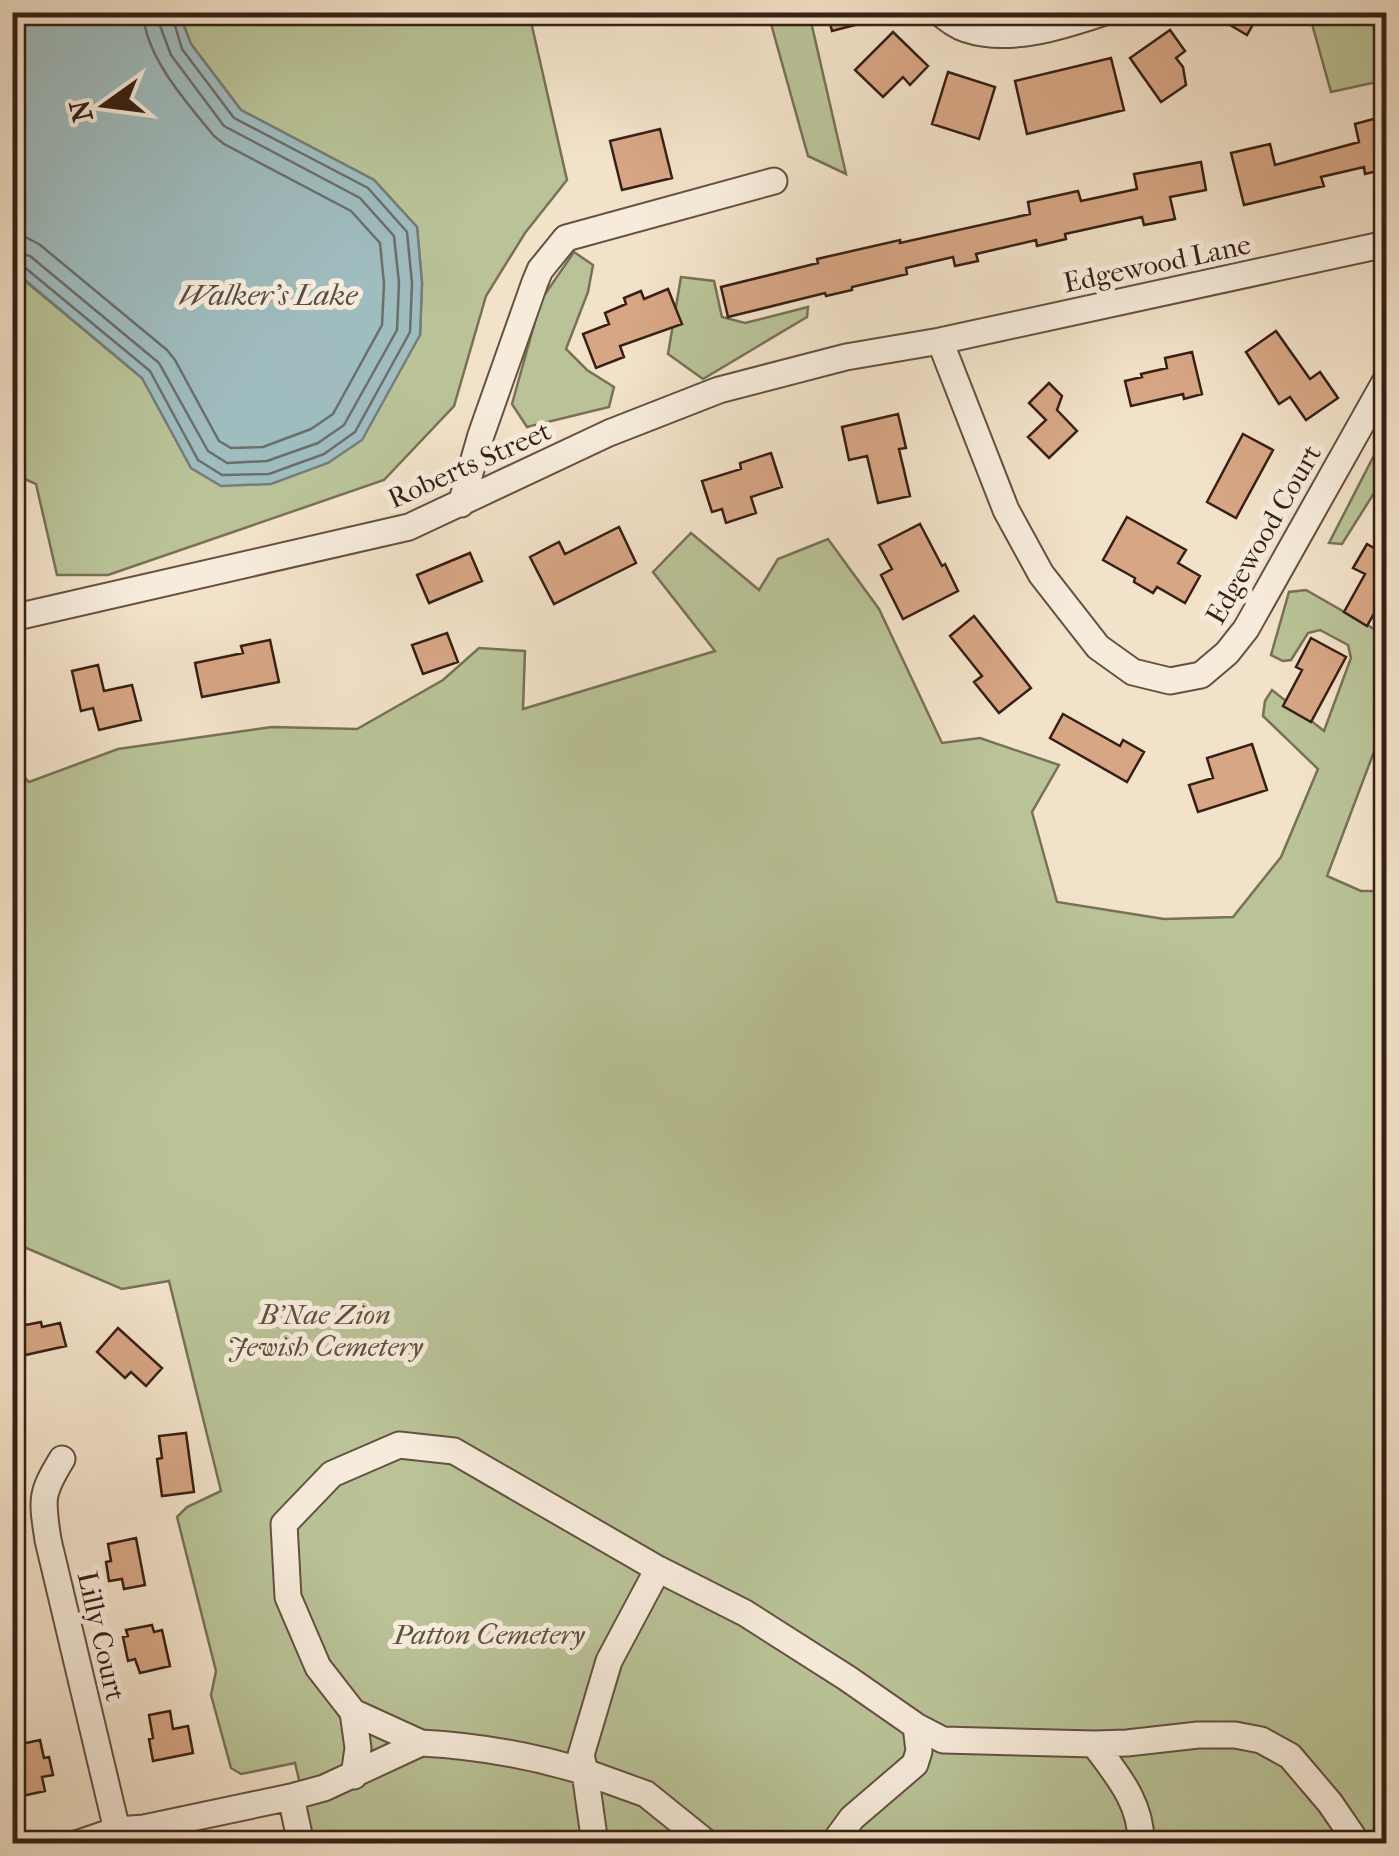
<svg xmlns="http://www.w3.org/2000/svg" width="1399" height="1856" font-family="'IM FELL French Canon',serif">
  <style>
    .green { fill: #b9c397; stroke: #787156; stroke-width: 2.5 }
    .water { fill: #9fbcbf; stroke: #767d7b; stroke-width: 2.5 }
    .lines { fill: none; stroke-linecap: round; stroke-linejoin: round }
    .shore { stroke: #6c6e6a; stroke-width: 2.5 }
    .building { fill: #d7a685; stroke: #381f14; stroke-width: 2.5 }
    .minor-casing { stroke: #665041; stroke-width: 29 }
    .minor { stroke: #f7ecdc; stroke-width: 25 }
    .labels { text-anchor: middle; stroke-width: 10; stroke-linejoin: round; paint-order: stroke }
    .street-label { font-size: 28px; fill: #381f14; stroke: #f7ecdc }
    .park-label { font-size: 28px; font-style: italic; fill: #5f503b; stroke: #f7ecdc }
    .water-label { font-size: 30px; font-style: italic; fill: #574e47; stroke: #f7ecdc }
  </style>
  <rect width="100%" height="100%" fill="#f2e2c9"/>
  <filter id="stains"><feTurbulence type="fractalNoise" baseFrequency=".002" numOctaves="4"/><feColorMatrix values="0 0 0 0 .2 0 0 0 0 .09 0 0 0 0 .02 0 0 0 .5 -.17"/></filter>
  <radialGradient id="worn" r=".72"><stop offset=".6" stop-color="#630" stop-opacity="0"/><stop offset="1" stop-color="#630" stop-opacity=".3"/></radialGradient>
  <path class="green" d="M179,13h350l38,167 -42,53 -39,63 -32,110 -70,74 -276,95h-51l-21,-91 -23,-10 -1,-204 130,108 22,37 256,-80 2,-52 -5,-56 -43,-47 -133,-70 -50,-66z
    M768,13h41l37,161 -38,-18z
    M1309,13h77v67l-55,12z
    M574,252l19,13 -5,27 -22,57 21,21 27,17 -5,20 -82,20 -15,-23 29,-104z
    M681,277l33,4 8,36 23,6 63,-16 -1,10 -104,62 -35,-25z
    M1386,432v42l-44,70 -13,-1z
    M691,533l68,57 19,-31 50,-20 51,70 63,134 38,-5 79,27 -27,47 25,90 107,17 69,-2 48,-60 37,-88 -55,-53 2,-15 7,-11 52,41 27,-73 -3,-13 -28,-15 -12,3 -17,27 -8,1 -12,-6 18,-63 17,-2 77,44 3,-5v91l-59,156 34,15h25v135l-2,4 2,1v812h-1072l-19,-80 -54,11 -10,-6 -20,-73 5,-24 -39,-154 10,-10 34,-16 -52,-210 -47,8 -105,-45 -4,2 -1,-482 17,18 89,-33 154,-22 85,2 86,-49 36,-32 46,3 -2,58 192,-58 -62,-79z"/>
  <path class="water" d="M12,13h167l12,31 50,66 133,70 43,47 5,56 -2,52 -58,105 -34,23 -57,21 -50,2 -30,-18 -49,-90 -129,-108z"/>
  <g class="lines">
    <path class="shore" d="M12,236l13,1 14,7 128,106 8,10 44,81 12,7 32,-1 48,-18 22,-15 49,-89 2,-41 -4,-41 -29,-32 -127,-67 -10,-8c-27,-33 -69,-79 -71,-124
      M12,251l18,5 129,107 49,88 19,12 40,-2 51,-18 26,-18 53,-95 2,-47 -5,-47 -34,-38 -136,-72 -53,-71 -12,-32 -1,-11
      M12,263l11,3 127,105 48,89 24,15 47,-1 55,-20 31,-22 55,-100 2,-49 -5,-51 -39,-44 -134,-70 -52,-69 -11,-37"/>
  </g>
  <path class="building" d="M827,12h54l1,6 -50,13z
    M1208,12h52l-13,23z
    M1170,30l15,21 -9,7 7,9 3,18 -25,17 -31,-44z
    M893,32l35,34 -18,19 -7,-8 -20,20 -28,-27z
    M1111,58l13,52 -97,24 -12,-53z
    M948,72l47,15 -16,52 -47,-15z
    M1377,118l4,19 5,-2v34l-21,5 -1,-7 -43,10 3,9 -80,19 -13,-52 39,-9 5,21 84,-23 -4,-18z
    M660,129l12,49 -50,12 -12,-49z
    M1201,162l5,28 -36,7 5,22 -31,6 -2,-8 -77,17 1,5 -29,7 -1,-6 -60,14 2,7 -23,5 -2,-9 -47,11 1,6 -55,13v3l-26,6 -1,-3 -97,24 -7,-30 97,-24 -1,-4 83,-19v3l130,-29 -2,-12 50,-11 3,10 56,-12 -3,-15z
    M668,289l14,35 -62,22 4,11 -28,11 -13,-34 26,-10 -4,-11 21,-9 -2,-6 17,-7 3,8z
    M1276,331l34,48 10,-7 18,26 -32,22 -16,-23 -11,7 -33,-52z
    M1192,352l10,42 -18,5 -1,-5 -52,12 -6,-25 17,-4 -1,-3 26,-6 -2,-10z
    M1049,383l13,13 -5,14 20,21 -28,27 -21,-21 18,-17 -17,-17z
    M898,414l8,34 -7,1 11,47 -32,7 -11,-47 -18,4 -7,-33z
    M1243,434l30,16 -37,68 -29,-16z
    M771,453l11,34 -31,10 5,16 -30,10 -4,-14 -10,3 -10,-31 39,-12 -1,-6z
    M1127,517l59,33 -8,13 22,13 -15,27 -28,-16 -4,6 -19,-11 1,-4 -32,-18z
    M920,524l22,42 3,-2 13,27 -55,28 -22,-44 11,-6 -13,-24z
    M619,527l17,36 -82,41 -24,-47 29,-15 6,12z
    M1367,544l19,11v37l-19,34 -23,-14 21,-38 -12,-6z
    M470,553l12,28 -53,22 -12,-28z
    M974,616l57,72 -32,25 -25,-31 8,-6 -32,-40z
    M447,633l11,29 -35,12 -11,-29z
    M1311,638l35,19 -35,65 -28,-16 19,-36 -6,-3z
    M270,640l9,42 -77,15 -7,-34 48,-10 -2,-7z
    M98,665l6,26 28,-6 9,35 -42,10 -6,-22 -12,3 -9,-40z
    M1063,714l57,32 3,-6 21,12 -17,30 -77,-44z
    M1252,744l15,46 -69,22 -9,-27 24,-7 -6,-20z
    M41,1322l1,5 18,-4 6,23 -45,10 -6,-29z
    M118,1328l44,40 -16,18 -15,-14 -6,6 -28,-26z
    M186,1433l8,59 -32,4 -5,-37 5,-1 -3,-22z
    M136,1538l9,47 -21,4 -2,-10 -13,2 -3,-19 5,-1 -3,-17z
    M152,1625l2,7 8,-2 8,36 -30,7 -5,-14 -7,2 -5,-24 5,-1 -2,-6z
    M170,1711l3,18 15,-3 5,27 -40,8 -4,-22 4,-1 -4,-23z
    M40,1740l4,18 5,-1 4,18 -11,2 3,14 -23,5 -10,-50z"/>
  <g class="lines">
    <g class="minor-casing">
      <path id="minor" d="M939,12c9,7 17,14 27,17 44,15 97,-3 139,-17
        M940,341l66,169 35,64 57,73 35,25 37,9 31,-6 26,-22 19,-24 140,-249
        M461,504l20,-69 54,-153 5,-12 26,-32 208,-57
        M12,618l397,-91 200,-94 110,-43 127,-33 94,-16 446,-97
        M62,1459c-22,36 -20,40 -14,81l69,290
        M658,1569l-49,92 -28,94 4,17 61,22 62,50
        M353,1712l5,36 -4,28
        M421,1743c56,3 110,12 164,29l10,72
        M1094,1744c23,31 48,59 47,100
        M291,1797l10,47
        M76,1844l41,-14 27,-2 147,-31 33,-9 97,-45 -68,-31 -35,-45 -30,-70 -4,-73 48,-50 67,-29 55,6 204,118 87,44 102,65 69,48 27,14 151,4 33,-1 71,-8h37l26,5 29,16 40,47 28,41
        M833,1844l19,-26 63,-54 4,-13 -3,-25"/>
    </g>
    <use href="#minor" class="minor"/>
  </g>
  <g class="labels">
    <g class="street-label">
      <text transform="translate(1157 263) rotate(-12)" y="10">Edgewood Lane</text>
      <text transform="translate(469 464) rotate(-24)" y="10">Roberts Street</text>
      <text transform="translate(1263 534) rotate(-60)" y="10">Edgewood Court</text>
      <text transform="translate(102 1636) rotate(77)" y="10">Lilly Court</text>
    </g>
    <g class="park-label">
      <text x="325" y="1324">B'Nae Zion<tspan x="325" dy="32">Jewish Cemetery</tspan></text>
      <text x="489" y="1644">Patton Cemetery</text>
    </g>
    <g class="water-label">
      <text x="268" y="305">Walker's Lake</text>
    </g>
  </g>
  <rect width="1399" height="1856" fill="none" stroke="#f2e2c9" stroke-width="50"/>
  <rect x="15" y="15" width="1369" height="1826" fill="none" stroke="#381f14" stroke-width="5"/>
  <rect x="25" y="25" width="1349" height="1806" fill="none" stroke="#381f14" stroke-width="2.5"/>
  <g transform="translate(105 105) rotate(256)" stroke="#f7ecdc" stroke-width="8" paint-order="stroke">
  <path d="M0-8L18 38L0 25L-18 38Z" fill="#381f14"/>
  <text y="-15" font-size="28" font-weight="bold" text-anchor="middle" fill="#381f14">N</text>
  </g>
  <rect width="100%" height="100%" filter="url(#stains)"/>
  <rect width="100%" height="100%" fill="url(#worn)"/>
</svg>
